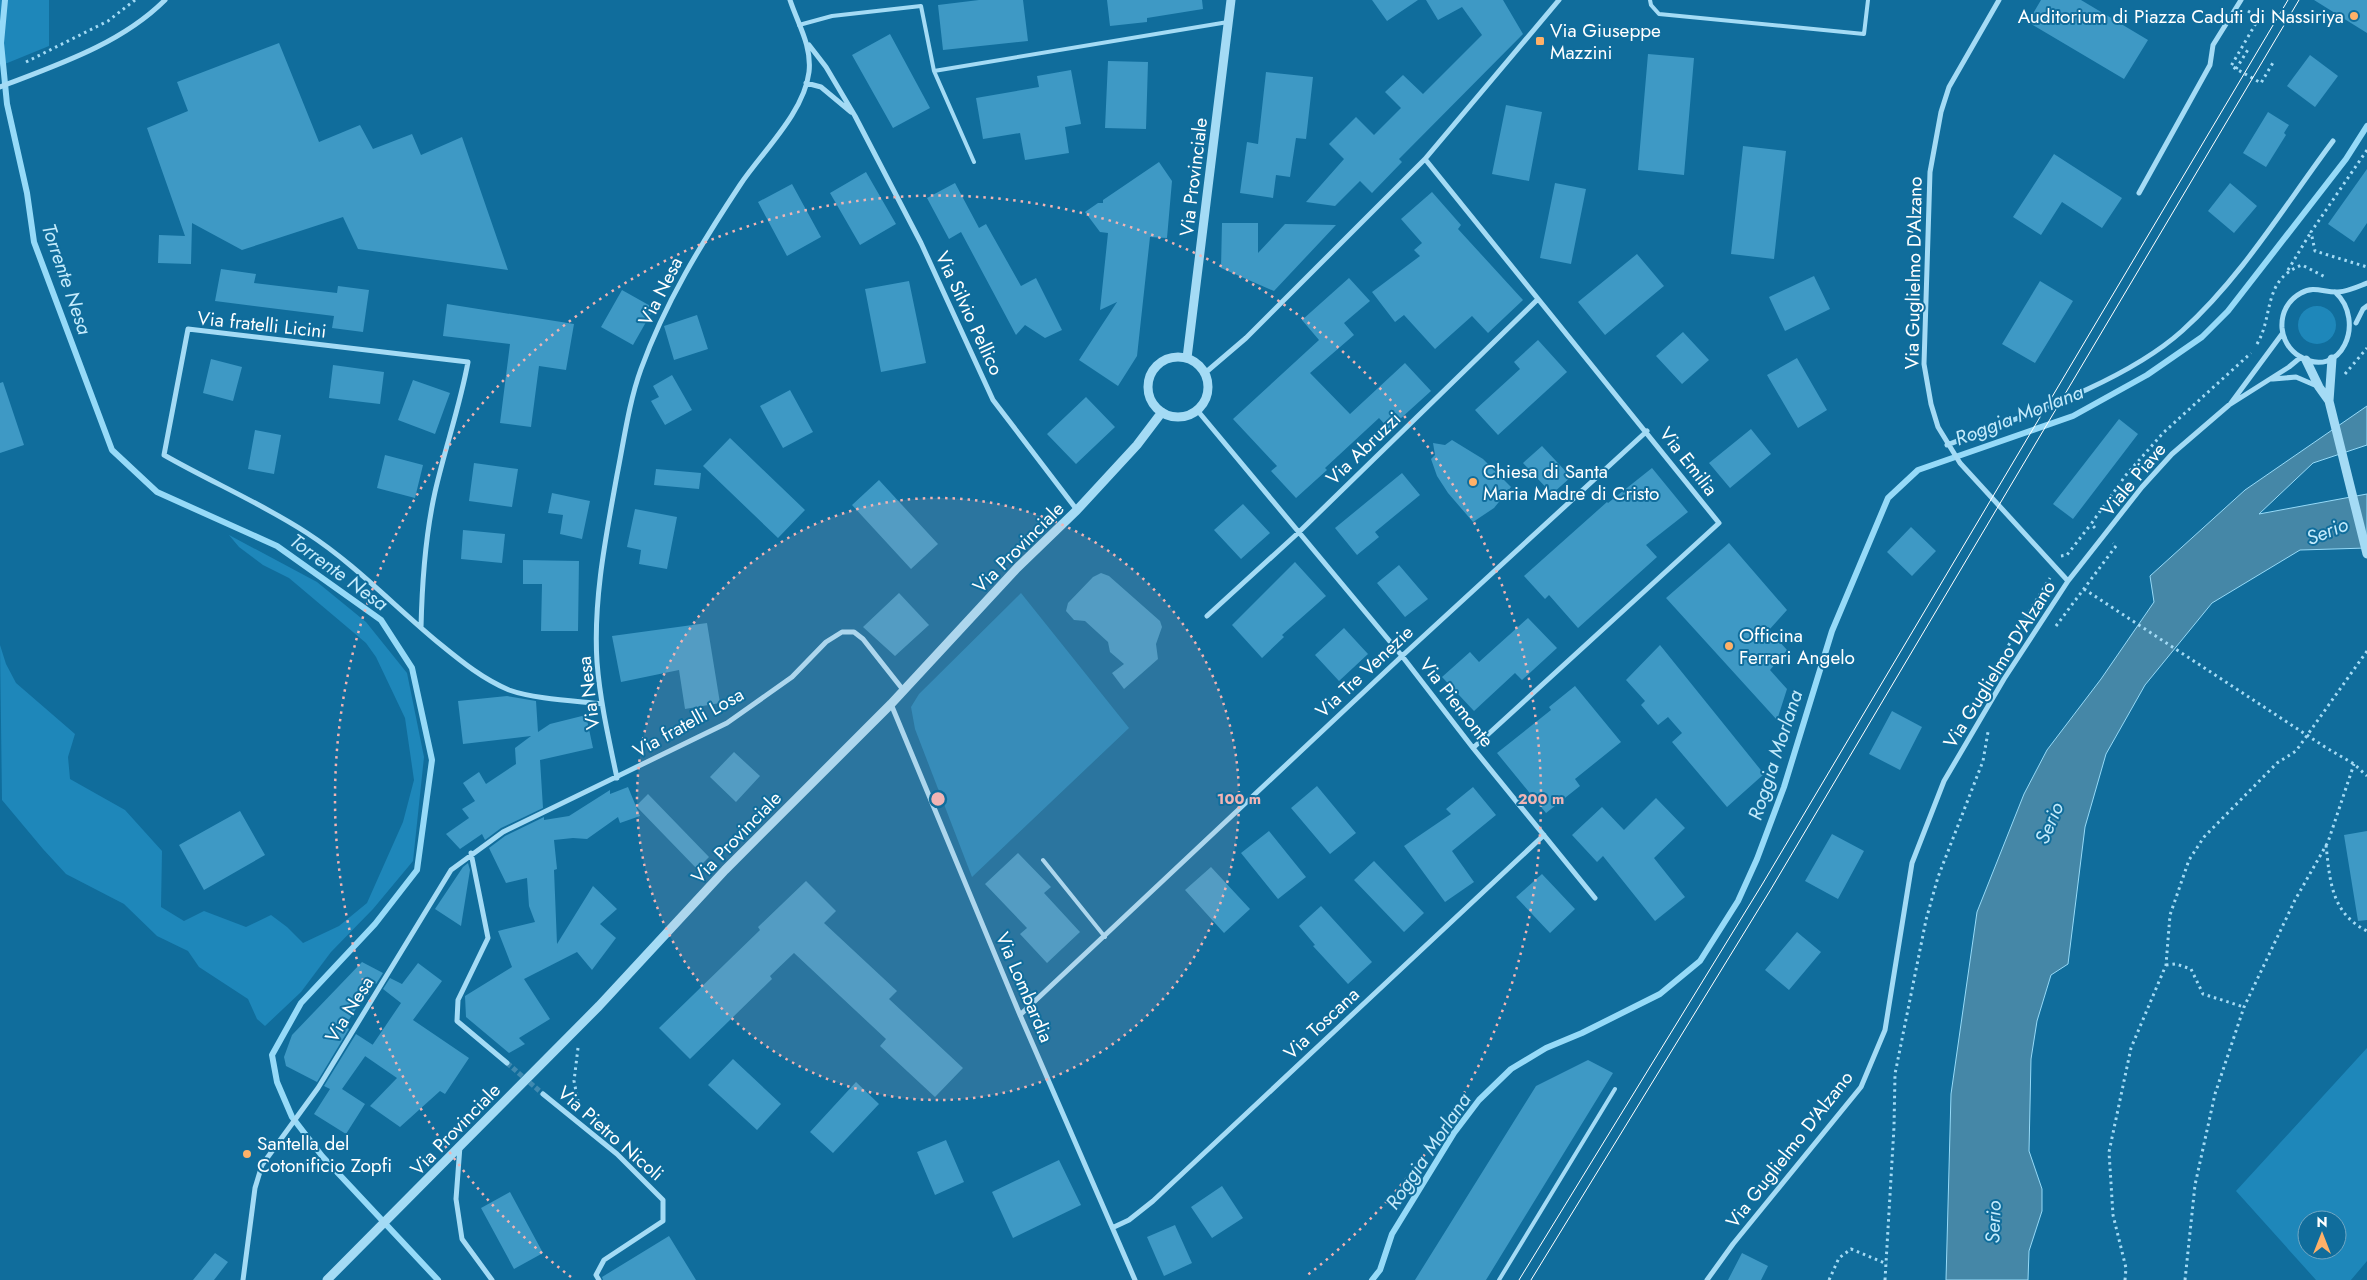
<svg xmlns="http://www.w3.org/2000/svg" width="2367" height="1280" font-family="Jost,sans-serif">
  <style>
    .green { fill: #1e87ba; fill-rule: evenodd }
    .water { fill: #4587a7; stroke: #96daf8 }
    .lines { fill: none; stroke-linecap: round; stroke-linejoin: round }
    .stream { stroke: #96daf8; stroke-width: 6 }
    .building { fill: #3e99c5 }
    .minor-tunnel { stroke: #408ab0; stroke-width: 5; stroke-dasharray: 5 2.5; stroke-linecap: butt }
    .path { stroke: #a4dbf5; stroke-width: 3; stroke-dasharray: 2.5 4; stroke-linecap: butt }
    .service { stroke: #a4dbf5; stroke-width: 4 }
    .minor { stroke: #a4dbf5; stroke-width: 5 }
    .tertiary { stroke: #a4dbf5; stroke-width: 9 }
    .tram { stroke: #fff; stroke-width: 1 }
    .ring { fill: none; stroke: #f1b4b4; stroke-width: 2.5; stroke-dasharray: 2.5 5 }
    .poi-dot { fill: #ffb168; stroke: #106d9c; stroke-width: 2 }
    .labels { text-anchor: middle; stroke-width: 4; stroke-linejoin: round; paint-order: stroke }
    .poi-label { font-size: 19px; fill: #fff; stroke: #106d9c; text-anchor: start }
    .street-label { font-size: 19px; fill: #fff; stroke: #106d9c }
    .water-label { font-size: 20px; font-style: italic; fill: #c4ebfc; stroke: #106d9c }
    .centre { fill: #f1b4b4; stroke: #106d9c; stroke-width: 2.5 }
    .ring-label { font-size: 15px; text-anchor: middle; font-weight: bold; fill: #f1b4b4; stroke: #106d9c; stroke-width: 4; stroke-linejoin: round; paint-order: stroke }
  </style>
  <rect width="100%" height="100%" fill="#106d9c"/>
  <path class="green" d="M0,0h49v46l-49,20z
    M2298 325a19 19 0 1 1 38 0a19 19 0 1 1-38 0Z
    M229,535l88,47 49,40 41,51 17,84 -11,104 -40,48 -42,43 -30,40 -36,34 -8,-7 -9,-20 -49,-32 -11,-16 -31,-15 -33,-32 -58,-30 -23,-25 -41,-49 -2,-155 6,19 10,19 59,51 -7,23 2,22 55,31 37,41 -1,56 23,14 20,-10 42,16 25,-12 16,12 16,16 36,-17 28,-23 36,-81 11,-42 -9,-62 -29,-61 -10,-14 -77,-65 -26,-13 -24,-18z
    M1021,593l108,135 -157,149 -57,-148 -4,-22 8,-13z
    M2367,1048v213l-16,19h-35l-80,-89zM2307,1220h30v30h-30z"/>
  <path class="water" d="M2367,406v39l-54,18 -54,51 108,-20v54l-67,2 -88,53 -67,82 -39,69 -21,73 -17,137 -17,11 -14,46 -6,38 -2,92 13,38v22l-13,40 -1,29h-82l5,-186 26,-182 47,-118 23,-44 54,-71 53,-77 -4,-26 95,-86z"/>
  <g class="lines">
    <path class="stream" d="M5,0l-4,43 6,61 20,89 7,49 78,208 45,42 120,54 104,74 31,48 20,92 -15,110 -42,54 -74,79 -29,52 5,27 15,35 30,39 116,124
      M1372,1280l8,-10 12,-36 62,-101 25,-33 32,-31 35,-21 36,-15 78,-39 40,-33 38,-60 19,-42 27,-72 48,-156 56,-133 30,-28 155,-54 74,-41 55,-38 26,-26 118,-152 21,-33"/>
  </g>
  <path class="building" d="M979,0h44l5,41 -85,9 -5,-45z
    M1107,0h95l1,9 -56,9v4l-37,4z
    M1372,0h46l-31,21z
    M1426,0h77l20,34 -124,125 3,3 -30,31 -12,-12 -25,25 -29,-4 38,-43 -15,-15 27,-27 18,18 27,-27 -16,-16 18,-17 20,19 59,-59 -20,-28 -24,13z
    M2041,0h40l67,40 -24,39 -96,-57z
    M2314,0h53v33z
    M890,34l40,74 -37,20 -41,-73z
    M279,43l40,99 41,-17 13,24 39,-15 9,21 41,-18 46,133 -150,-21 -15,-32 -101,33 -50,-27 -1,41 -33,-1 1,-28 26,1 -38,-108 41,-17 -11,-29z
    M1648,54l46,4 -10,117 -46,-5z
    M2310,55l28,21 -23,31 -28,-21z
    M1108,61l40,1 -2,67 -41,-1z
    M1071,70l10,54 -16,3 4,26 -44,7 -5,-27 -37,6 -7,-41 63,-11 -2,-11z
    M1266,72l47,5 -7,62 -10,-1 -6,39 -14,-2 -3,23 -33,-5 7,-51 11,2z
    M1506,105l36,7 -13,69 -37,-7z
    M2268,112l21,13 -5,8 2,2 -20,32 -23,-14z
    M1743,146l43,5 -12,108 -43,-5z
    M2054,154l68,44 -20,30 -40,-26 -21,33 -28,-18z
    M1159,162l13,19 -5,57 -17,-1 -13,119 -19,30 -39,-26 38,-58 -17,8 8,-77 -8,-1 -15,-20 13,-9h5v-3z
    M2367,169v54l-13,19 -26,-18z
    M866,172l30,52 -36,21 -30,-52z
    M955,183l24,45 7,-4 35,62 15,-8 26,52 -17,8 -20,-13 -9,10 -55,-103 -12,7 -22,-41z
    M1555,183l31,6 -15,75 -31,-6z
    M2230,183l27,23 -23,27 -26,-22z
    M792,184l29,53 -34,19 -29,-54z
    M1432,192l29,33 -3,4 65,71 -35,33 -16,-17 -37,33 -31,-34 -9,7 -23,-30 48,-36 -6,-6 8,-7 -21,-24z
    M1222,223h36v30l27,-29 51,1 -62,66 -53,-23z
    M1637,254l27,32 -59,49 -27,-33z
    M221,269l35,5 -2,9 83,10 1,-7 31,4 -6,42 -31,-4 2,-12 -119,-15z
    M1814,276l16,33 -45,22 -16,-34z
    M1349,278l21,23 -26,22 10,12 -44,38 40,41 55,-51 26,28 -42,38 -10,-11 -54,50 2,2 -31,28 -25,-27 6,-5 -44,-47 86,-79 -17,-20z
    M909,281l17,82 -45,9 -16,-83z
    M2040,281l33,20 -38,62 -33,-19z
    M622,290l32,18 -21,37 -32,-18z
    M447,304l127,20 -8,46 -27,-4 -8,61 -31,-4 10,-79 -67,-8z
    M697,315l11,34 -34,11 -10,-34z
    M1683,332l26,28 -27,24 -26,-28z
    M1538,340l29,32 -69,63 -23,-25 45,-41 -6,-7z
    M1797,358l30,52 -29,18 -31,-53z
    M211,359l31,8 -9,34 -30,-8z
    M333,365l51,7 -4,32 -51,-6z
    M672,375l20,35 -27,15 -14,-24 8,-4 -6,-11z
    M413,380l37,13 -15,41 -37,-14z
    M3,382l21,63 -24,8v-70z
    M790,390l23,42 -30,16 -23,-42z
    M1086,397l29,30 -39,37 -29,-30z
    M2119,419l19,15 -65,85 -20,-15z
    M1751,429l20,25 -41,34 -21,-25z
    M255,430l26,5 -7,39 -26,-5z
    M730,438l75,72 -27,28 -75,-72z
    M1452,440l31,19 28,28 -17,21 -21,14 -25,-29 -11,-17 -6,-17 4,-4 -2,-12 12,2z
    M1542,446l29,31 -19,17 -29,-31z
    M385,455l38,10 -8,33 -38,-10z
    M474,463l44,6 -6,38 -43,-6z
    M1652,468l36,44 -42,33 11,12 -79,71 -29,-33 -4,4 -21,-23 83,-74 1,1z
    M656,469l45,4 -2,16 -45,-4z
    M1402,473l18,22 -45,37 4,5 -22,18 -22,-27z
    M879,480l59,64 -27,25 -59,-64z
    M552,493l38,8 -8,38 -22,-5 3,-19 -15,-2z
    M1243,504l27,29 -29,26 -27,-29z
    M635,509l42,8 -10,52 -28,-5 2,-14 -14,-3z
    M1911,527l25,24 -24,25 -25,-24z
    M463,530l42,4 -3,29 -41,-4z
    M1729,543l58,67 -18,20 18,20 -17,20 17,19 -10,31 -111,-122z
    M523,560l56,1 -1,70h-37l1,-47h-19z
    M1295,562l31,34 -44,39 2,2 -22,21 -30,-33z
    M1399,565l29,34 -23,18 -28,-34z
    M1101,573l8,3 51,45 2,6 -6,17 2,15 -34,30 -12,-16 12,-9 -14,-12 -2,-10 -23,-21 -11,-1 -8,-9 2,-8 25,-26z
    M899,593l30,32 -34,31 -32,-29z
    M1528,618l29,30 -35,32 -7,-7 -41,38 -32,-34 28,-25 9,10z
    M707,623l13,80 -35,6 -6,-39 -58,12 -9,-46z
    M1344,628l24,26 -29,27 -24,-26z
    M1660,645l104,129 -37,33 -55,-65 10,-9 -14,-16 -10,8 -17,-20 4,-4 -19,-21z
    M1575,686l46,56 -46,37 5,7 -34,27 -49,-60 54,-43 -2,-3z
    M507,696l29,5 2,31 12,-8 36,-9 7,33 -53,12 3,48 -42,20 -16,12 -3,-6 -22,15 -14,-15 23,-16 -7,-9 13,-8 -12,-18 16,-11 7,12 30,-20 -1,-16 16,-12 -68,8 -5,-43z
    M1892,711l30,16 -22,43 -31,-16z
    M734,752l26,24 -24,26 -26,-25z
    M1317,786l39,47 -26,21 -39,-46z
    M628,787l12,29 -20,7 -2,-6 -31,22 -14,-1 -19,2 3,29 -3,1 3,74 36,-58 24,23 -17,15 16,14 -24,32 -15,-18 -53,27 26,40 -31,19 6,6 -16,9 -43,-36 -1,-21 47,-29 -14,-36 37,-9 -6,-16 -2,-28 -21,5 -17,-35 16,-12 39,-19v3l25,-4 41,-26v4z
    M1473,787l23,28 -44,36 22,31 -29,20 -41,-56 47,-32 -5,-5z
    M648,794l61,63 -12,12 -61,-63z
    M1656,798l29,30 -31,30 31,39 -30,24 -52,-65 -6,6 -25,-27 30,-28 22,23z
    M240,811l25,44 -61,35 -25,-45z
    M1269,831l37,46 -28,22 -37,-46z
    M2367,831v89l-9,1 -14,-86z
    M1832,834l32,17 -26,48 -33,-18z
    M1018,853l33,34 -7,6 36,39 -33,31 -27,-29 7,-6 -42,-44z
    M1374,861l50,52 -20,19 -50,-52z
    M468,863l2,7 -9,56 -26,-17 28,-42z
    M1211,867l39,42 -26,24 -39,-43z
    M1542,874l33,35 -25,24 -34,-36z
    M806,881l30,30 -12,12 73,68 -8,8 74,69 -28,29 -55,-51 6,-7 -92,-86 -24,23 2,3 -82,80 -31,-31 101,-98 -2,-3z
    M1321,906l51,56 -24,22 -35,-38 2,-1 -16,-19z
    M1797,932l24,20 -32,38 -24,-20z
    M362,962l21,11 -7,11 -3,-2 -28,44 4,3 -32,53 -31,-16 -2,-9 8,-22z
    M418,963l24,18 -29,39 56,38 -24,36 -5,-3 -40,36 -30,-21 27,-28 -32,-22 36,-53 -18,-14 7,-11 12,6z
    M356,1034l17,11 -31,44 23,15 -19,30 -32,-20 16,-25 -6,-3z
    M733,1059l48,45 -24,26 -49,-45z
    M1588,1060l25,13 -127,207h-71l121,-194z
    M856,1082l23,22 -46,49 -23,-21z
    M946,1140l18,42 -29,13 -18,-43z
    M1059,1160l22,45 -68,33 -21,-46z
    M1222,1186l21,32 -31,20 -21,-31z
    M510,1192l33,61 -29,16 -33,-61z
    M1175,1225l17,38 -28,13 -17,-39z
    M669,1236l27,44h-93l-1,-3z
    M215,1253l13,9 -14,18h-21z
    M1742,1253l26,13 -7,14h-33z"/>
  <g class="lines">
    <path class="minor-tunnel" d="M507,1063l36,31"/>
    <path class="path" d="M2248,11l11,7 -28,48 30,17 13,-22
      M26,62l82,-41 27,-21
      M2236,69l13,-21
      M2367,150l-56,82 4,19 52,16
      M2288,270l23,-38
      M2257,344c17,-28 5,-64 45,-79l25,13
      M2345,374l22,-26
      M2095,528l-4,-4 35,-49 37,-42 88,-80
      M2061,556l6,-1 24,-31
      M2084,589l241,158 29,17 13,12
      M2056,626l60,-80 -3,-3
      M2005,651l45,-73
      M2326,845c4,36 5,68 41,86
      M2166,965l10,-1 15,5 12,25 41,13
      M578,1048l-4,33 5,25
      M1829,1280l10,-22 12,-9 36,15
      M1885,1280l9,-153 1,-53 31,-154 12,-43 45,-116 5,-29
      M2125,1280l1,-12 -13,-53 -4,-63 22,-104 35,-83 4,-50 19,-55 15,-23 73,-74 19,-12 71,-100
      M2185,1280l10,-95 20,-91 29,-87 51,-107 33,-58 26,-78"/>
    <path class="service" d="M1650,0l1,5 8,9 205,20 4,-34
      M799,25l33,-9 89,-10 13,65 294,-49
      M934,71l40,91
      M1043,860l62,77
      M1499,1280l116,-191"/>
    <path class="minor" d="M1999,0l-50,87 -8,25 -11,60 -6,192 7,40 7,23 22,36 108,118
      M809,45l17,22 29,49 66,127 72,157 84,110
      M806,83l15,4 30,25
      M0,87c57,-22 121,-43 165,-87
      M1425,159l294,364 -246,225
      M2139,193l71,-128 3,-20 28,-45
      M2335,292c32,29 6,90 -36,64 -10,-6 -16,-17 -17,-28 -1,-15 6,-28 19,-35 13,-8 24,0 37,-1 11,-1 19,-5 29,-9
      M2356,323l7,-14 4,-3
      M1205,373l41,-35 179,-179 134,-159
      M2273,379l23,-2 21,9
      M2231,403l51,-69
      M1197,410l205,246 71,92 122,150
      M1947,445c73,-28 177,-62 235,-114 60,-54 103,-126 151,-190
      M1207,616l91,-83 240,-234
      M421,628c1,-46 4,-91 14,-136 10,-44 25,-86 33,-130l-280,-33 -24,126c47,27 97,48 143,78 48,31 88,74 133,111 22,18 43,35 69,46 25,9 67,11 93,14
      M891,704l129,311 115,265
      M617,778c-8,-38 -17,-77 -20,-116 -4,-62 9,-126 20,-187 7,-35 12,-73 24,-106 24,-66 60,-125 99,-184 22,-33 64,-72 69,-113 3,-26 -11,-48 -19,-72
      M471,853l17,85 -30,62 -1,21 50,42
      M1020,1015l382,-359 245,-225
      M543,1094l74,60 46,46v21l-59,39 -8,15 3,5
      M460,1146l-4,53 6,40 30,41
      M1114,1227l15,-7 24,-19 391,-366
      M243,1280l12,-92 7,-23 56,-77 133,-218 52,-38 224,-109 65,-46 34,-35 16,-10h12l9,7 41,52
      M1707,1280l26,-36 128,-157 24,-57 27,-167 32,-82 60,-102 64,-98 74,-94 30,-33 57,-49 60,-38 12,-10"/>
    <path class="tertiary" d="M1148 387a30 30 0 1 1 60 0a30 30 0 1 1-60 0Z
      M1187,358l44,-358
      M2332,359l-3,42 38,153
      M2306,360l13,27 10,14
      M327,1280l272,-274 126,-136 166,-166 126,-136 60,-58 60,-65 25,-33"/>
    <path class="tram" d="M1519,1280l244,-397 525,-883
      M1531,1280l240,-391 528,-889"/>
  </g>
  <circle cx="938" cy="799" r="301" fill="#f1b4b4" fill-opacity=".12"/>
  <g class="ring">
    <circle cx="938" cy="799" r="301"/>
    <path d="M571 1277A603 603 0 1 1 1305 1277"/>
  </g>
  <g class="poi-dot">
    <circle cx="2354" cy="16" r="5"/>
    <rect x="1535" y="36" width="10" height="10" rx="2.5"/>
    <circle cx="1473" cy="482" r="5"/>
    <circle cx="1729" cy="646" r="5"/>
    <circle cx="247" cy="1154" r="5"/>
  </g>
  <g class="labels">
    <g class="poi-label">
      <text x="2344" y="23" text-anchor="end">Auditorium di Piazza Caduti di Nassiriya</text>
      <text x="1550" y="37">Via Giuseppe<tspan x="1550" dy="22">Mazzini</tspan></text>
      <text x="1483" y="478">Chiesa di Santa<tspan x="1483" dy="22">Maria Madre di Cristo</tspan></text>
      <text x="1739" y="642">Officina<tspan x="1739" dy="22">Ferrari Angelo</tspan></text>
      <text x="257" y="1150">Santella del<tspan x="257" dy="22">Cotonificio Zopfi</tspan></text>
    </g>
    <g class="street-label">
      <text transform="translate(1193 177) rotate(-83)" y="7">Via Provinciale</text>
      <text transform="translate(1913 273) rotate(-89)" y="7">Via Guglielmo D'Alzano</text>
      <text transform="translate(660 291) rotate(-63)" y="7">Via Nesa</text>
      <text transform="translate(970 313) rotate(65)" y="7">Via Silvio Pellico</text>
      <text transform="translate(262 324) rotate(6)" y="7">Via fratelli Licini</text>
      <text transform="translate(1363 448) rotate(-44)" y="7">Via Abruzzi</text>
      <text transform="translate(1689 461) rotate(52)" y="7">Via Emilia</text>
      <text transform="translate(2133 479) rotate(-50)" y="7">Viale Piave</text>
      <text transform="translate(1018 547) rotate(-45)" y="7">Via Provinciale</text>
      <text transform="translate(1999 664) rotate(-58)" y="7">Via Guglielmo D'Alzano</text>
      <text transform="translate(1364 671) rotate(-43)" y="7">Via Tre Venezie</text>
      <text transform="translate(588 693) rotate(-97)" y="7">Via Nesa</text>
      <text transform="translate(1457 702) rotate(52)" y="7">Via Piemonte</text>
      <text transform="translate(688 722) rotate(-29)" y="7">Via fratelli Losa</text>
      <text transform="translate(736 837) rotate(-46)" y="7">Via Provinciale</text>
      <text transform="translate(1025 987) rotate(67)" y="7">Via Lombardia</text>
      <text transform="translate(349 1009) rotate(-58)" y="7">Via Nesa</text>
      <text transform="translate(1321 1023) rotate(-43)" y="7">Via Toscana</text>
      <text transform="translate(455 1129) rotate(-46)" y="7">Via Provinciale</text>
      <text transform="translate(611 1133) rotate(41)" y="7">Via Pietro Nicoli</text>
      <text transform="translate(1789 1149) rotate(-52)" y="7">Via Guglielmo D'Alzano</text>
    </g>
    <g class="water-label">
      <text transform="translate(67 279) rotate(71)" y="7">Torrente Nesa</text>
      <text transform="translate(2019 415) rotate(-21)" y="7">Roggia Morlana</text>
      <text transform="translate(2327 531) rotate(-22)" y="7">Serio</text>
      <text transform="translate(339 572) rotate(36)" y="7">Torrente Nesa</text>
      <text transform="translate(1775 755) rotate(-72)" y="7">Roggia Morlana</text>
      <text transform="translate(2049 823) rotate(-67)" y="7">Serio</text>
      <text transform="translate(1428 1151) rotate(-56)" y="7">Roggia Morlana</text>
      <text transform="translate(1993 1222) rotate(-88)" y="7">Serio</text>
    </g>
  </g>
  <circle cx="938" cy="799" r="8" class="centre"/>
  <g class="ring-label">
    <text x="1239" y="804">100 m</text>
    <text x="1541" y="804">200 m</text>
  </g>
  <g transform="translate(2322 1235)"><circle r="24" fill="#106d9c" stroke="#70a7c4"/>
  <path d="M0-4L9 19L0 12L-9 19Z" fill="#ffb168"/>
  <text y="-8" font-size="14" font-weight="bold" text-anchor="middle" fill="#ffffff">N</text>
  </g>
</svg>
